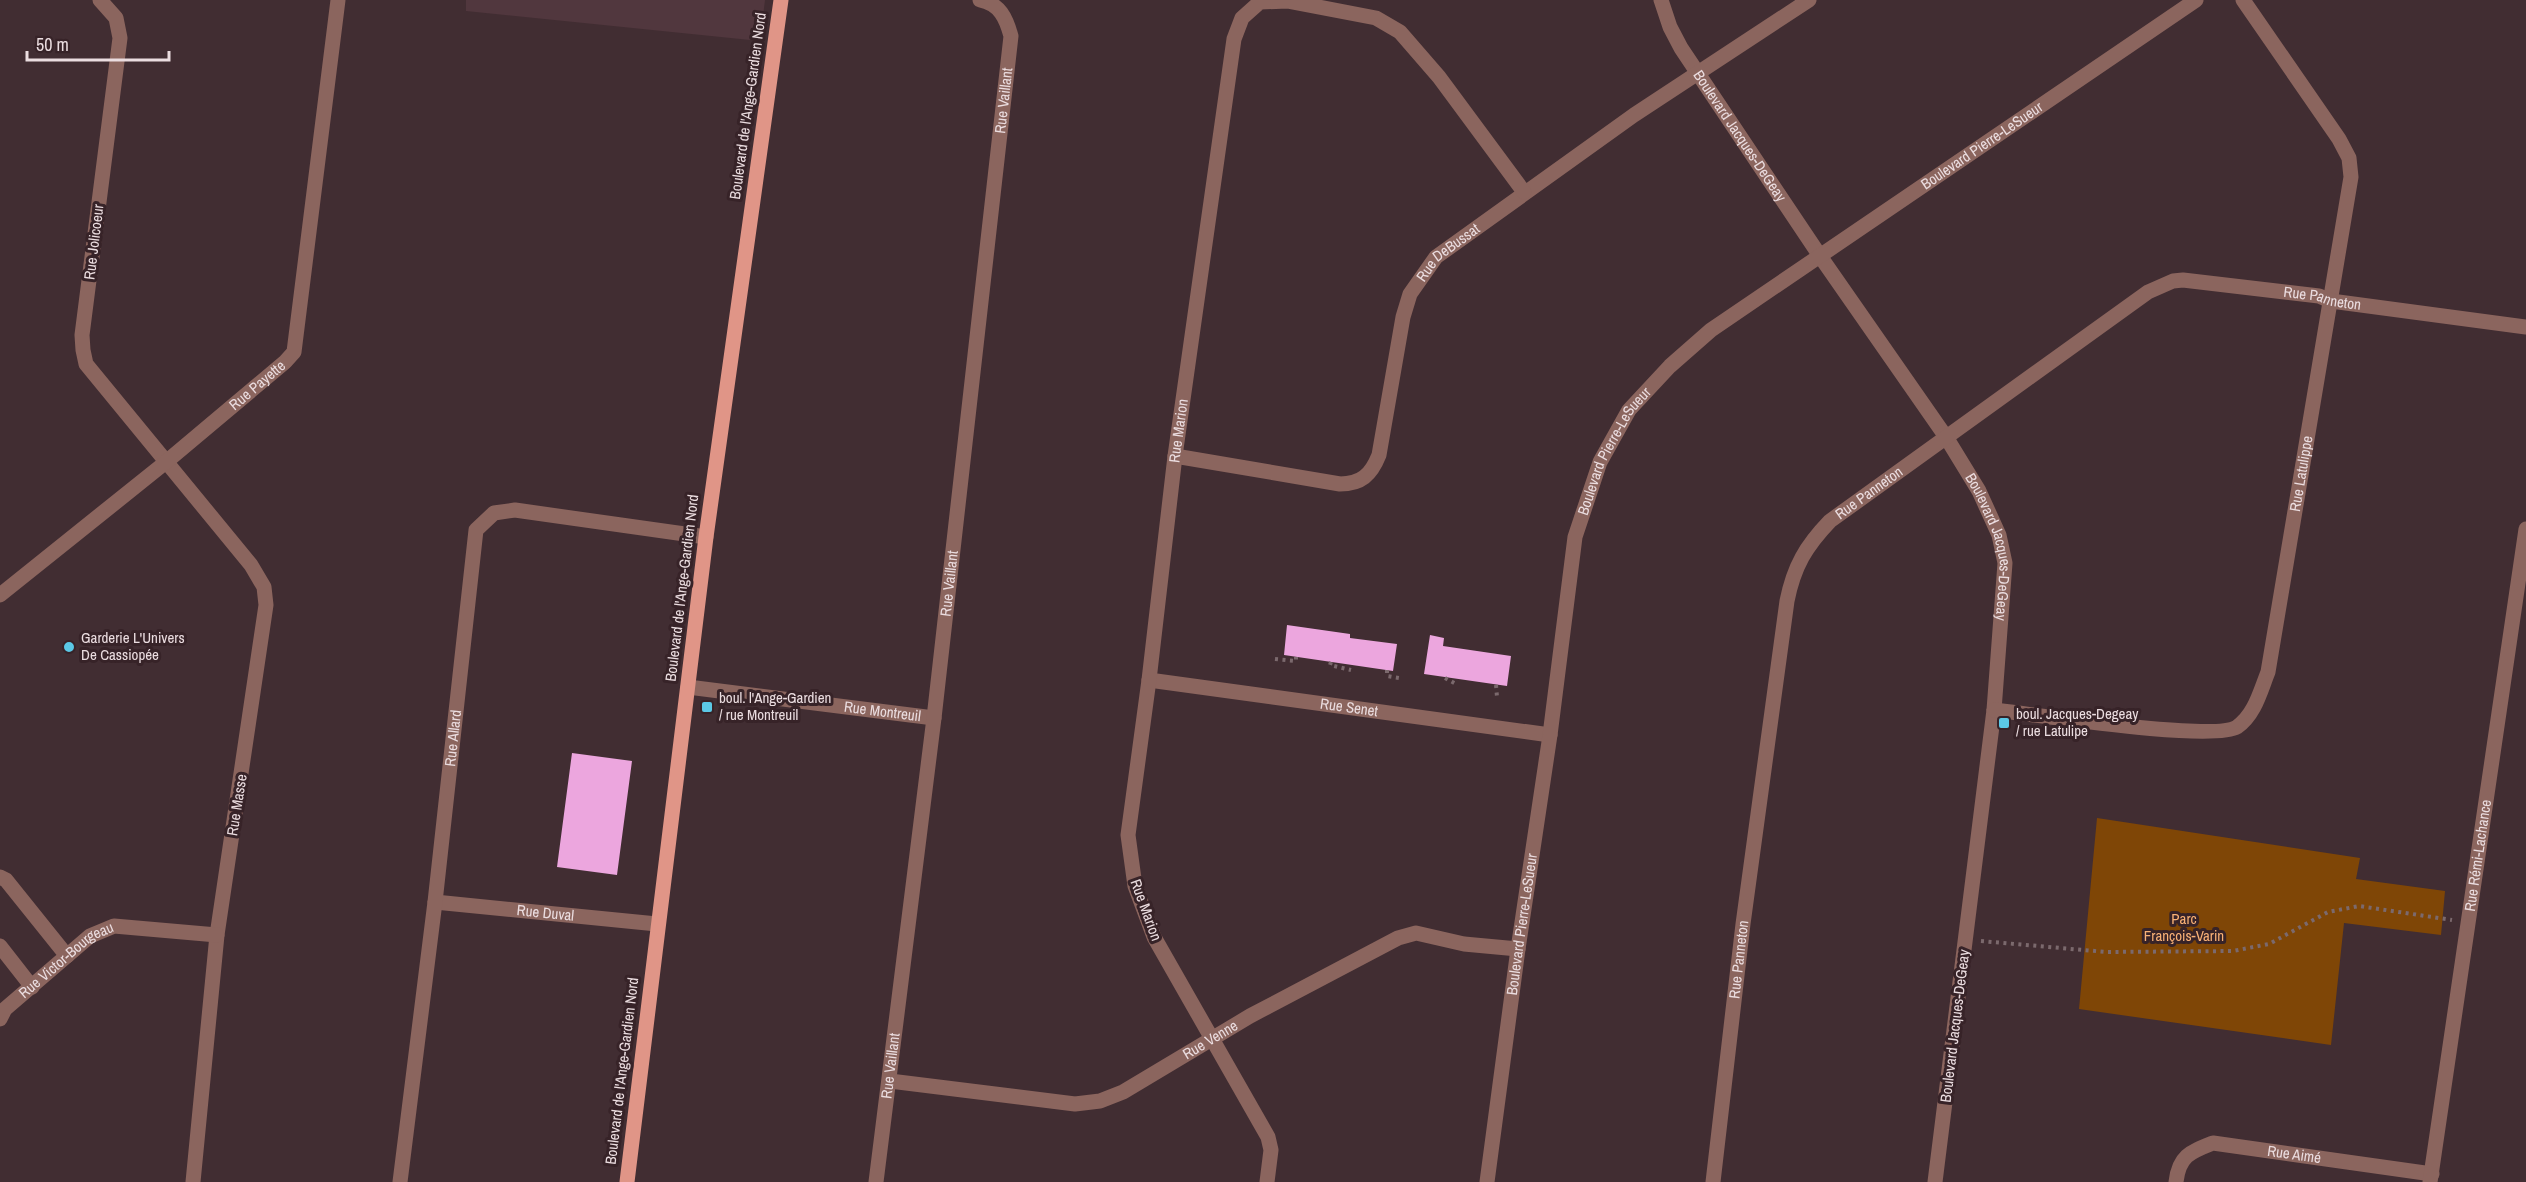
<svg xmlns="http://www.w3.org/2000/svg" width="2526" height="1182" font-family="'Archivo Narrow',sans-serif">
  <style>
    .built { fill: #51373e }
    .green { fill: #7f4606 }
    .building { fill: #eca6de }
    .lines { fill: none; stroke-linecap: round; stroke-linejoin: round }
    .path { stroke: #7b696d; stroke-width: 4; stroke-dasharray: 3 4.5; stroke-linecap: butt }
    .minor { stroke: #8b655e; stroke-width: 15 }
    .major { stroke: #e09587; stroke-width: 15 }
    .poi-dot { fill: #5bc8e6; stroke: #372328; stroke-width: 2 }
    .labels { text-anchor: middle; stroke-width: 6; stroke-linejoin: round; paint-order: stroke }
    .street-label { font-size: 15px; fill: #ebdde0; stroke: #372328 }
    .poi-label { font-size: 15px; fill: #ebdde0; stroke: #372328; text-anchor: start }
    .park-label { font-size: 15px; fill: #f9b176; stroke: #372328 }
  </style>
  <rect width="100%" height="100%" fill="#412d32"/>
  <path class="built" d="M466,0h299l-5,41 -294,-30z"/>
  <path class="green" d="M2097,818l263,40 -4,21 89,12 -4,44 -97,-12 -13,122 -252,-36z"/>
  <path class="building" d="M1287,625l63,9v4l47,6 -4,27 -109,-16z
    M1430,635l14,3 -1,8 68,10 -4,30 -83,-12z
    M572,753l60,8 -15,114 -60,-8z"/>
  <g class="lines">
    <path class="path" d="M1275,659l21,2v-4
      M1331,662l-1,3 21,5
      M1387,670v6l12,2
      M1445,678l11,6
      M1496,685l1,12
      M1981,941l125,11 127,-1 36,-7 59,-32 31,-6 93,14"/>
    <g class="minor">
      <path d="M100,0l16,18 4,20 -38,297 1,15 3,14 165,201 13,22 2,18 -49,330 -24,247"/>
      <path id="s1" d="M1661,0l9,27 11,21 139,208 126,181 33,54 20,44 6,28 -11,147 -59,472"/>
      <path id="s2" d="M1175,456l165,28c21,0 31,-9 39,-29l24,-138 7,-23 26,-37 198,-142 175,-115"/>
      <path id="s3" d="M0,595l166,-133 119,-100 9,-10 44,-352"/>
      <path id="s4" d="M1149,680l401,55"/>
      <path id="s5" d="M688,687l246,31"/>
      <path id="s6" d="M1994,710c38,4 219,32 243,17 18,-13 23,-35 31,-55l83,-495 -2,-19 -10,-19 -96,-139"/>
      <path d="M0,877l6,3 61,76"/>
      <path id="s7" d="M435,902l222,22"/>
      <path d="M0,946l32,41"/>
      <path id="s8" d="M0,1019l5,-10 85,-73 24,-10 103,9"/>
      <path id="s9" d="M890,1081l185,23 25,-3 23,-9 127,-76 148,-78 18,-5 48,11 54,5"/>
      <path id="s10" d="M400,1182l35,-280 41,-372 18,-17 21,-3 191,27"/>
      <path id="s11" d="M876,1182l58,-464 77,-682c-5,-18 -11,-32 -31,-36"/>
      <path id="s12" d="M1267,1182l4,-32 -3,-13 -114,-200 -19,-51 -7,-51 21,-155 26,-224 59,-417 8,-21 18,-16 27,-1 89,17 24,14 39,45 85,115"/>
      <path id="s13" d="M1487,1182l31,-233 32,-214 25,-198 25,-75 29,-52 41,-44 41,-36 485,-330"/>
      <path id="s14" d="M1713,1182l30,-258 44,-323c7,-35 19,-55 43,-80l318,-229 25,-11 10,-1 136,16 12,5 195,26"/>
      <path id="s15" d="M2176,1182c3,-26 14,-30 37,-39l219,31"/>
      <path id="s16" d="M2430,1182l96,-653"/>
    </g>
    <path class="major" d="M627,1182l79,-645 75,-537"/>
  </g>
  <g class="poi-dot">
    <circle cx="69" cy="647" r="6"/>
    <rect x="701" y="701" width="12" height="12" rx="3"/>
    <rect x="1998" y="717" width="12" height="12" rx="3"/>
  </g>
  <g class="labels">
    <g class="street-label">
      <text dy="5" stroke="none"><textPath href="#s11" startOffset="1089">Rue Vaillant</textPath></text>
      <text transform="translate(748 106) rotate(-82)" y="5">Boulevard de l'Ange-Gardien Nord</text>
      <text dy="5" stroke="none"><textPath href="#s1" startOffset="158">Boulevard Jacques-DeGeay</textPath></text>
      <text dy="5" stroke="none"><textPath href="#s13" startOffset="1232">Boulevard Pierre-LeSueur</textPath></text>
      <text transform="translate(94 242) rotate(-83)" y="5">Rue Jolicoeur</text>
      <text dy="5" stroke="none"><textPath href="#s2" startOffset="441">Rue DeBussat</textPath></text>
      <text dy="5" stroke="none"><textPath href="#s14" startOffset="1248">Rue Panneton</textPath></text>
      <text dy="5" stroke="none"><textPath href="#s3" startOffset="332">Rue Payette</textPath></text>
      <text dy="5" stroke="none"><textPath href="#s12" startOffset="789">Rue Marion</textPath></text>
      <text dy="5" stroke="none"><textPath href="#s13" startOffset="746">Boulevard Pierre-LeSueur</textPath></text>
      <text dy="5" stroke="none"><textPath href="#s6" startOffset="510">Rue Latulippe</textPath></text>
      <text dy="5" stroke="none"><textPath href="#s14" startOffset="726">Rue Panneton</textPath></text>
      <text dy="5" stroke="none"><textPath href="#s1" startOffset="644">Boulevard Jacques-DeGeay</textPath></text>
      <text dy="5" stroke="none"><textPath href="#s11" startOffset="603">Rue Vaillant</textPath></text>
      <text transform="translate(682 588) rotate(-83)" y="5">Boulevard de l'Ange-Gardien Nord</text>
      <text dy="5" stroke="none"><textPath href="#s4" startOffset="202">Rue Senet</textPath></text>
      <text dy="5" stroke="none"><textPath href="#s5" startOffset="196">Rue Montreuil</textPath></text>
      <text dy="5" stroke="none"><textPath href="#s10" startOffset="447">Rue Allard</textPath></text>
      <text transform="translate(237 805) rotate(-81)" y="5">Rue Masse</text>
      <text dy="5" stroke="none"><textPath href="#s16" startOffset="330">Rue Rémi-Lachance</textPath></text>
      <text transform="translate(1146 910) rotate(70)" y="5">Rue Marion</text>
      <text dy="5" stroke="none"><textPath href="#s7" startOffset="111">Rue Duval</textPath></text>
      <text dy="5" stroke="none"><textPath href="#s13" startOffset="260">Boulevard Pierre-LeSueur</textPath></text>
      <text dy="5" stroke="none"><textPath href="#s14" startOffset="224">Rue Panneton</textPath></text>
      <text dy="5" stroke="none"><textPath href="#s8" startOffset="90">Rue Victor-Bourgeau</textPath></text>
      <text transform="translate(1955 1026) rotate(-83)" y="5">Boulevard Jacques-DeGeay</text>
      <text dy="5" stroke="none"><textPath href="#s9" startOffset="338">Rue Venne</textPath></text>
      <text dy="5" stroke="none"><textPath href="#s11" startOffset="117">Rue Vaillant</textPath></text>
      <text transform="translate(622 1071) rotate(-83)" y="5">Boulevard de l'Ange-Gardien Nord</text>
      <text dy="5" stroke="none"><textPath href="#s15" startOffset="140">Rue Aimé</textPath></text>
    </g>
    <g class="poi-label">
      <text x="81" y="643">Garderie L'Univers<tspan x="81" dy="17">De Cassiopée</tspan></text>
      <text x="719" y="703">boul. l'Ange-Gardien<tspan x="719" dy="17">/ rue Montreuil</tspan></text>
      <text x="2016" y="719">boul. Jacques-Degeay<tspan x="2016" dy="17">/ rue Latulipe</tspan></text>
    </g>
    <g class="park-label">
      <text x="2184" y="924">Parc<tspan x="2184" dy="17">François-Varin</tspan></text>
    </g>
  </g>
  <path d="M27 51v9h142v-9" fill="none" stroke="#ebdde0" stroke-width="3"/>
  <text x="36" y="51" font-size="18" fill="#ebdde0" stroke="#372328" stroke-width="4.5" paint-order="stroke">50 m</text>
</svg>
